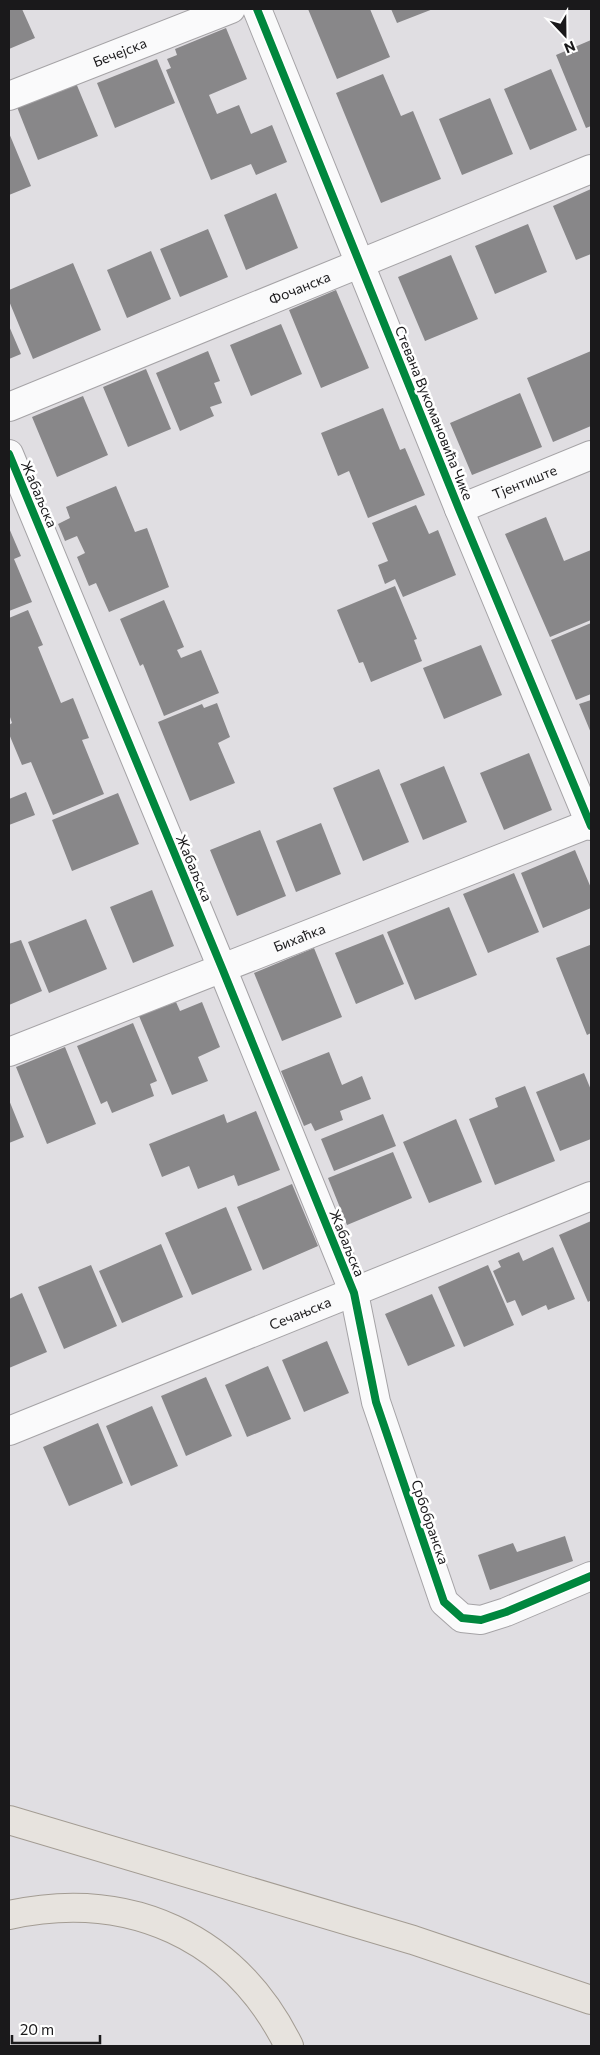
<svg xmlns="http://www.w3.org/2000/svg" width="600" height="2055" font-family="Commissioner,sans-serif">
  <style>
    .building { fill: #888789 }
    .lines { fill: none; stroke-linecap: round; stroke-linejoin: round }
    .minor-casing { stroke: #a5a3a6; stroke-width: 30 }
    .major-casing { stroke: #a39c93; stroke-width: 30 }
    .minor { stroke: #fafafb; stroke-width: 28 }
    .major { stroke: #e7e3de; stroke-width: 28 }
    .cycleway-casing { stroke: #fff; stroke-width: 11 }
    .cycleway { stroke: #00873e; stroke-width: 8 }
    .labels { text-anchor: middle; stroke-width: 5; stroke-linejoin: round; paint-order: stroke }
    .street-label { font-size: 14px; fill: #1a191b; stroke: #fff }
  </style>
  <rect width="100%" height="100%" fill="#e0dee2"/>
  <path class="building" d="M9,9h13l13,29 -26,11z
    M308,9h62l20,48 -53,22z
    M391,9h42l-36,14z
    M226,28l21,51 -38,16 8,19 22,-9 12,29 21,-9 15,37 -31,13 -5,-11 -40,16 -45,-110 5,-2 -4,-9 10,-4 -2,-6z
    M591,40v86l-5,2 -30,-73z
    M157,59l18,44 -60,25 -18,-45z
    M551,69l26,61 -47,20 -26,-61z
    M383,74l18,42 12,-5 28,68 -60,24 -45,-110z
    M76,83l22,53 -60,24 -21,-53z
    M490,98l23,56 -51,21 -23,-56z
    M9,133l22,53 -22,9z
    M591,189v65l-15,6 -23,-54z
    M276,193l22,55 -52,22 -22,-55z
    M528,224l19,48 -52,22 -20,-48z
    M208,229l20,48 -48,20 -20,-48z
    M151,251l20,48 -44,19 -20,-48z
    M451,255l27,64 -53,22 -27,-64z
    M73,263l28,67 -68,29 -24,-58v-11z
    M336,290l33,78 -48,20 -32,-78z
    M281,324l21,50 -51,22 -21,-51z
    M9,326l12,28 -12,5z
    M208,351l12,30 -6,2 8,20 -12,4 4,9 -34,15 -24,-58z
    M591,351v75l-38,16 -26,-64z
    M146,369l25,60 -43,18 -25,-60z
    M520,393l22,54 -70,28 -22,-52z
    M83,396l25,59 -51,22 -25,-60z
    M383,408l17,42 5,-2 20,47 -57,23 -19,-47 -11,5 -17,-43z
    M116,486l19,46 12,-4 22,59 -60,25 -13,-29 -7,3 -12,-29 8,-4 -8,-17 -12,5 -7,-17 12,-6 -4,-11z
    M416,505l13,29 9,-4 18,45 -53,22 -8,-18 -10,5 -7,-19 10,-4 -16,-38z
    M546,517l18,44 27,-11v70l-41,17 -45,-103z
    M9,528l12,28 -7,3 18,43 -23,9z
    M395,586l22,53 -3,1 8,21 -51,21 -8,-20 -4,1 -22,-53z
    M164,600l20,47 -7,3 4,8 20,-8 18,43 -55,23 -21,-52 -3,2 -20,-47z
    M28,610l15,35 -5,2 23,56 12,-5 16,40 -7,2 22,54 -51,21 -22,-53 -9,3 -13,-31v-9l3,-2 -3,-9v-96z
    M591,623v71l-15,6 -25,-60z
    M481,645l21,50 -58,24 -21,-51z
    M591,700v33l-12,-29z
    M217,703l13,34 -12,6 17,40 -45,18 -32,-79 44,-18 2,4z
    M529,753l23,57 -48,20 -24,-57z
    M444,766l23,56 -44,18 -23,-56z
    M379,769l30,73 -46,19 -30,-73z
    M26,792l9,23 -26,10v-26z
    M118,793l21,51 -67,27 -20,-51z
    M321,823l20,51 -45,18 -20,-51z
    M260,830l26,66 -49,20 -27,-66z
    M575,850l16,38v20l-48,20 -22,-55z
    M514,873l25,59 -51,21 -25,-59z
    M152,890l22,56 -41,17 -23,-56z
    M449,907l28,68 -62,25 -28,-68z
    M86,919l21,50 -58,24 -21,-51z
    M383,934l21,50 -48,20 -21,-51z
    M21,940l21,51 -33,14v-61z
    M590,945l1,88 -4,2 -31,-77z
    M314,948l28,69 -60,24 -28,-68z
    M176,1002l4,9 22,-9 18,45 -22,10 10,24 -36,14 -33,-79z
    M133,1023l24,58 -7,3 4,12 -42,17 -5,-12 -6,3 -24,-58z
    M65,1047l31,77 -49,20 -31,-77z
    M329,1052l13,33 20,-9 9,23 -31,12 3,9 -28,11 -4,-8 -7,3 -23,-55z
    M584,1073l7,17v49l-31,12 -24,-59z
    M525,1086l30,75 -60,24 -26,-66 29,-12 -3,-9z
    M9,1100l15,37 -15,6z
    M256,1111l24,59 -42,16 -4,-11 -36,14 -9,-23 -27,11 -13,-33 75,-30 3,9z
    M383,1114l13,32 -62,25 -13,-32z
    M456,1119l26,63 -53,21 -26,-61z
    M393,1152l19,46 -65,27 -19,-47z
    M292,1184l26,62 -55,24 -26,-63z
    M226,1207l26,63 -60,25 -27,-62z
    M591,1221v79l-3,2 -29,-67z
    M161,1244l22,53 -61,26 -23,-52z
    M553,1247l22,52 -27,11 -2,-5 -24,11 -7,-16 -8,3 -14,-32 8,-4 -3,-6 21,-9 4,9z
    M91,1265l26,61 -53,23 -26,-62z
    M488,1265l26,60 -50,22 -26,-60z
    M22,1293l25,59 -38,16v-69z
    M432,1294l23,52 -47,20 -23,-52z
    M327,1341l22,52 -45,19 -22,-52z
    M268,1366l23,53 -44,18 -22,-52z
    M206,1377l26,59 -46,20 -25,-60z
    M152,1406l26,60 -47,20 -25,-60z
    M98,1423l25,60 -54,23 -26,-59z
    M565,1536l8,25 -83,29 -12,-35 35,-12 4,9z"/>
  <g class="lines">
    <g class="minor-casing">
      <g id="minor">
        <path d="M257,9l202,500 132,317"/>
        <path id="s1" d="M9,96l222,-87"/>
        <path id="s2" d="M9,407l582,-238"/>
        <path d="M9,454l213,514 132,325 22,109 68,200 18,16 19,2 25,-8 85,-36"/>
        <path id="s3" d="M459,509l132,-54"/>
        <path id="s4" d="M9,1052l582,-229"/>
        <path id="s5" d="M9,1431l582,-235"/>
      </g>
    </g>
    <g class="major-casing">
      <path id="major" d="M9,1820l404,120 178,60
        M9,1915c119,-26 225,20 280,131"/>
    </g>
    <use href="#minor" class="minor"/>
    <use href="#major" class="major"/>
    <g class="cycleway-casing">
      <path id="cycleway" d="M257,9l202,500 132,317
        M9,454l213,514 132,325 22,109 68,200 18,16 19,2 25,-8 85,-36"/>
    </g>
    <use href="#cycleway" class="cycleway"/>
  </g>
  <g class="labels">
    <g class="street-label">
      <text dy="5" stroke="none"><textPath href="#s1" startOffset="119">Бечејска</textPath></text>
      <text dy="5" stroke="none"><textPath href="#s2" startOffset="314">Фочанска</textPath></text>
      <text transform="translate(434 413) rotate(68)" y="5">Стевана Вукомановића Чике</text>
      <text dy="5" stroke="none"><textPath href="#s3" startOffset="71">Тјентиште</textPath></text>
      <text transform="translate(39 494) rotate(67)" y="5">Жабаљска</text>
      <text transform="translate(194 868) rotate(67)" y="5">Жабаљска</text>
      <text dy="5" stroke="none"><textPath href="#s4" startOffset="312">Бихаћка</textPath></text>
      <text transform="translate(347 1243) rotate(68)" y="5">Жабаљска</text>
      <text dy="5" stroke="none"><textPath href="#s5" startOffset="314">Сечањска</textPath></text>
      <text transform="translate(430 1522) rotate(71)" y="5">Србобранска</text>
    </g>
  </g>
  <rect width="600" height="2055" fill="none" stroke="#1a191b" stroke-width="20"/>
  <g transform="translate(565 35) rotate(158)" stroke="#ffffff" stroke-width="4" paint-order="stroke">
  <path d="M0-4L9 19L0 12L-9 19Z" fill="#1a191b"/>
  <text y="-8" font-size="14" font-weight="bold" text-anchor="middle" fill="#1a191b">N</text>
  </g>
  <path d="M12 2035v8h88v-8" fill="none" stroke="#1a191b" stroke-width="2.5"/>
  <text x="20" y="2035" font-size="15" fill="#1a191b" stroke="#ffffff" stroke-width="4" paint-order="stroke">20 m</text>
</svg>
